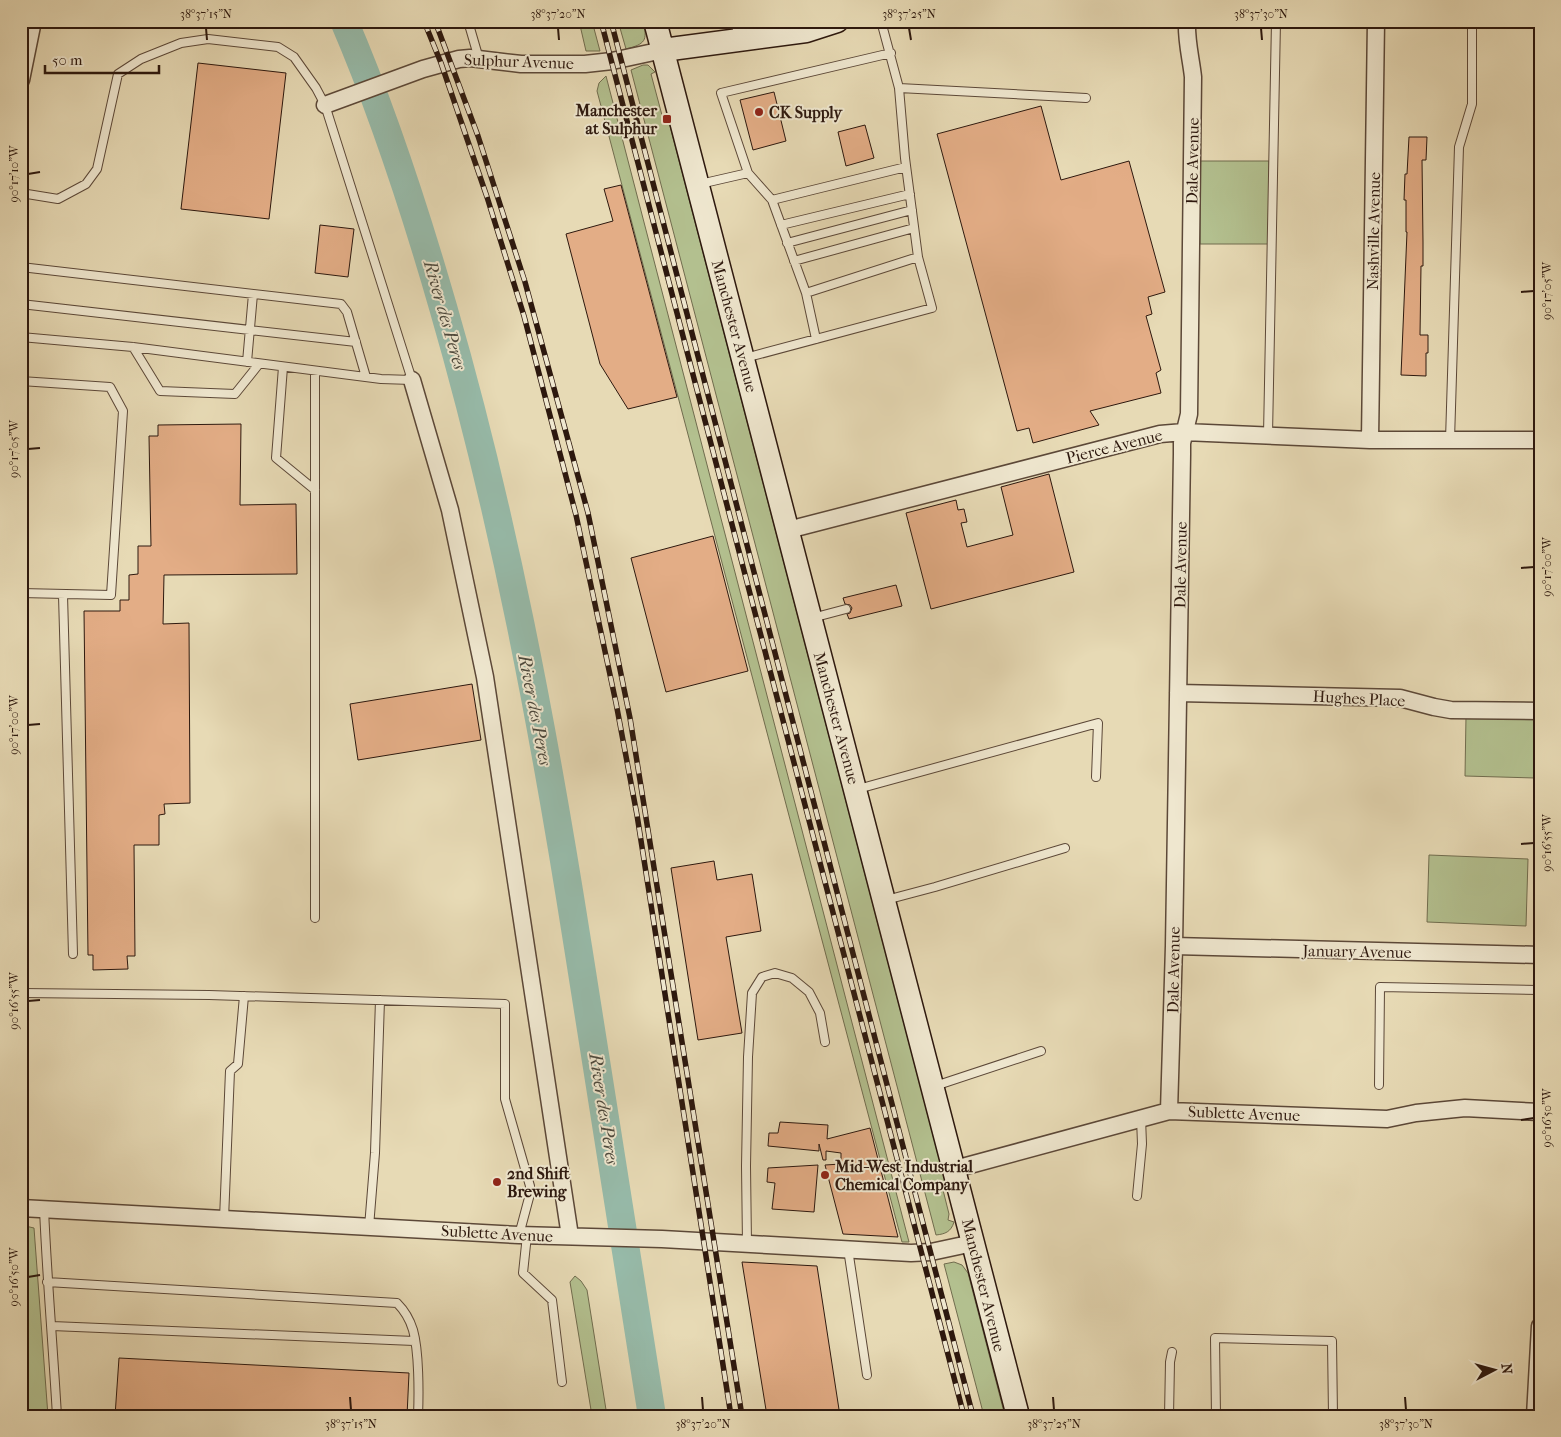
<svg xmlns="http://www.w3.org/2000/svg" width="1561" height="1437" font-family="'IM FELL French Canon',serif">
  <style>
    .green { fill: #b3c08f; stroke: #706c4e }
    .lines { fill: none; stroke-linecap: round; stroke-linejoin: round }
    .river { stroke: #97bbaa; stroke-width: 28 }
    .building { fill: #e3ad86; stroke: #2d180e }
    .lane-casing { stroke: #5c4838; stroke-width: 10 }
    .street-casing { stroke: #5c4838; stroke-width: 19 }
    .secondary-casing { stroke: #2d180e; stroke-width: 25 }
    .lane { stroke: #efe7cf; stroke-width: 8 }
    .street { stroke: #efe7cf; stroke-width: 16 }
    .secondary { stroke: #efe7cf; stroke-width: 22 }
    .rail-casing { stroke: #2d180e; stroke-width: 5.5 }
    .rail { stroke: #efe7cf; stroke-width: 4; stroke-dasharray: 11; stroke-linecap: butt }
    .ticks { fill: none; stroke: #2d180e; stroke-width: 2 }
    .poi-dot { fill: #8f2418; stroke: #efe7cf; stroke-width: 2 }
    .labels { text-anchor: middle; stroke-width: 4; stroke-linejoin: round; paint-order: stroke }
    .street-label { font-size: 16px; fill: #2d180e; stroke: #efe7cf }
    .poi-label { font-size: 16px; font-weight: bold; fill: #2d180e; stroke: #efe7cf; text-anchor: start }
    .water-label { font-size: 18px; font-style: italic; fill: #4d493d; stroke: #efe7cf }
    .neatline { fill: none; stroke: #2d180e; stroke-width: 2 }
    .ticks-label { font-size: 12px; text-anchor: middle; fill: #2d180e }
  </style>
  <rect width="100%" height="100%" fill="#e7dab5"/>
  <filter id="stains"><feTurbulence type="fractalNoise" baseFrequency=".004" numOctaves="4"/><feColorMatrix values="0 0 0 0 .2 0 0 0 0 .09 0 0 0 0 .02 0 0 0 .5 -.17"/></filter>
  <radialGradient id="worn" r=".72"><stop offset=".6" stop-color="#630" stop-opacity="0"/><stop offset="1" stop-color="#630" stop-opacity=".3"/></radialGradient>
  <path class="green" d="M579,21h13l8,30h-14z
    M618,21h25c5,20 2,23 -17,28z
    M643,65h5l7,7 -4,2 12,45 5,-1 278,1067 -6,2 1,4 2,-1 6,24 -1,6 6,2c-3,10 -9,12 -18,13l-305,-1165z
    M606,76l303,1166h-7l-305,-1151 2,-8z
    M1200,161h69v83h-69z
    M1466,716l70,2 -1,60 -70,-2z
    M1429,855l99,4 -2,67 -99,-4z
    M21,1225l13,3 14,188h-27z
    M954,1262l8,3 6,8 37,143h-21l-40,-152z
    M575,1276l6,5 6,9 20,126h-15l-22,-134z"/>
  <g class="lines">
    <path class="river" d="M344,21c40,93 71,189 99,286 61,210 101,424 135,640 25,156 50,312 74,469"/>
  </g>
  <path class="building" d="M198,63l88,10 -17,146 -88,-10z
    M774,92l12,49 -33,9 -13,-50z
    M1041,106l20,74 68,-19 36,131 -17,5 4,17 -6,2 15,54 -5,3 5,20 -71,18 9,14 -66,18 -4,-15 -12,3 -80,-297z
    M865,125l9,33 -28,8 -8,-34z
    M1409,137h18l-1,23h-4l1,82v24h-2l-1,69h8v18h-2v23l-25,-1 6,-143h-1v-32h-2l1,-26h2z
    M621,185l56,212 -49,12 -28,-45 -34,-130 47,-13 -9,-32z
    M320,225l34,4 -6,48 -33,-4z
    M241,424l-1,81 56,-1 1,70 -133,1 -1,49 26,-1 1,180 -26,1 1,10 -6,1v30h-25l1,111h-8l1,13 -35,1v-15h-5l-4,-344h36v-11h9v-25l9,-1v-28h13l-2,-110h9v-11z
    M1049,474l25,98 -143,37 -25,-96 50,-13 2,10 6,-1 3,13 -6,1 6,24 46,-12 -12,-48z
    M713,536l35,135 -82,21 -35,-134z
    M896,585l6,21 -53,13 -2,-5 3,-1 2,-5 -2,-3 -5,-1 -2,-6z
    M472,684l9,56 -123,20 -8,-56z
    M714,861l3,19 35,-6 9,57 -35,6 16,96 -44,7 -27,-172z
    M780,1122l48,3 -1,14 43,-11 28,109 -55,-3 -18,-69 16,-1v-11l-15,-2v9h-3l-4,-16v7l-51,-5 1,-13h9z
    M818,1165l-4,47 -42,-3 3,-26 -8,-1 1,-14z
    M742,1262l75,4 23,150h-73z
    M119,1358l290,15 -2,43h-292z"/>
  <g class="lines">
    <g class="lane-casing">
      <path id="lane" d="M466,21l4,7 9,31
        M736,21l2,18
        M881,21l18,67 187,10
        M899,88l6,70 13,99
        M748,173l24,27 34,93 10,46
        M700,184l48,-11 -27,-80 170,-40
        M21,193l37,6 28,-15 11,-15 21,-95 23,-15 40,-16 27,-4 70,8 16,10 22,31 9,17 87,275 -31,-1 -248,-32 -112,-10
        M772,200l134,-33
        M781,225l129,-31
        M787,243l125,-33
        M794,261l120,-33
        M21,267l320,37 6,8 19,65
        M21,304l335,38
        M133,347l27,44 75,3 24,-30
        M745,358l187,-50 -14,-51 -112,36
        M247,362l6,-68
        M283,367l-7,91 39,32
        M21,381l89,6 13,24 -12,184 -90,-2
        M1268,435l8,-414
        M1450,440l9,-293 13,-43v-83
        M63,595l10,359
        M812,618l34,-9
        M858,789l240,-66 -2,54
        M886,900l49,-13 130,-39
        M315,918v-547
        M21,993l188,2 296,9v95l25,87v8l-11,41
        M1379,1085l1,-98 160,3
        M935,1086l106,-35
        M1137,1196l5,-52 -1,-26
        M44,1209c3,69 9,138 13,207
        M224,1219l6,-148 8,-7 6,-68
        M369,1227l6,-74 5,-153
        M527,1235l-4,38 29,27 10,82
        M747,1244l-1,-78 2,-109 4,-64 10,-16 13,-4 17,5 17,14 11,21 5,29
        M848,1249l19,126
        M47,1282l350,21c7,7 13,17 16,27 6,21 6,63 5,86
        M52,1326l362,15
        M1169,1416l1,-54 2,-10
        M1216,1416l-1,-78 117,3 1,75"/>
    </g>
    <g class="street-casing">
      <path id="street" d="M21,80l12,-59
        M325,105l98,-36 36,-10 11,-1 51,6h64l27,-3 51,-11
        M412,380l38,130 35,167 85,559
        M1370,440l6,-419
        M788,530l372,-96 24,-2 186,8h170
        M1178,693l222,5 34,9 17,3 89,1
        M1174,946l366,9
        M1169,1111l5,-165 8,-492v-11l7,-29 4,-337c-2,-19 -7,-36 -6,-56
        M955,1169l214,-58 218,8 29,-6 49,-5 75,4
        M21,1208l498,27 143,4 249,14 20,-1 42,-9
        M1535,1416l5,-90"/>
    </g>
    <g class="secondary-casing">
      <path id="secondary" d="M655,21l363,1395
        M663,50l143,-19 31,-10"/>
    </g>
    <use href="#lane" class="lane"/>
    <use href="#street" class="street"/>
    <use href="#secondary" class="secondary"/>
    <g class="rail-casing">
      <path id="rail" d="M424,21l17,42 46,134 37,119 52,199 40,188 21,112 94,601
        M435,21l43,115 47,146 63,231 42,205 112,698
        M601,21l363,1395
        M611,21l362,1395"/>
    </g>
    <use href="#rail" class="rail"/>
  </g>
  <path class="ticks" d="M206,28l1,12M558,28l1,12M909,28l2,12M1261,28l1,12M28,174l12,-2M1521,292l13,-1M28,449l12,-1M1521,568l13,-1M28,725l12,-1M1521,844l13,-1M28,1001l12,-1M1521,1120l13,-2M28,1277l12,-2M350,1397l1,13M702,1397l1,13M1053,1397l1,13M1405,1397l1,13"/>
  <g class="poi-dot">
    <circle cx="759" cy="112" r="5"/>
    <rect x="662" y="114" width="10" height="10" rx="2.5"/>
    <circle cx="825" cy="1175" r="5"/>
    <circle cx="497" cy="1182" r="5"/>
  </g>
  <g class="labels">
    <g class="street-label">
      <text transform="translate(519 61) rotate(2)" y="6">Sulphur Avenue</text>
      <text transform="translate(1192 161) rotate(-89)" y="6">Dale Avenue</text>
      <text transform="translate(1373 231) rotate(-89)" y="6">Nashville Avenue</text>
      <text transform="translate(735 326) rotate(75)" y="6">Manchester Avenue</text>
      <text transform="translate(1114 446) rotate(-14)" y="6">Pierce Avenue</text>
      <text transform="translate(1180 565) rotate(-89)" y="6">Dale Avenue</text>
      <text transform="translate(1359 698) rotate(3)" y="6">Hughes Place</text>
      <text transform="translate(837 718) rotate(75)" y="6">Manchester Avenue</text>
      <text transform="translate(1357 951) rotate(1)" y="6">January Avenue</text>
      <text transform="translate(1173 970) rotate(-89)" y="6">Dale Avenue</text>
      <text transform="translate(1244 1113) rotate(2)" y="6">Sublette Avenue</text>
      <text transform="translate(497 1233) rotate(3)" y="6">Sublette Avenue</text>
      <text transform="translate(984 1285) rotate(76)" y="6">Manchester Avenue</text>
    </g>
    <g class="poi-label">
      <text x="657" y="116" text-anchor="end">Manchester<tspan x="657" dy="18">at Sulphur</tspan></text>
      <text x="769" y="118">CK Supply</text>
      <text x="835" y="1172">Mid-West Industrial<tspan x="835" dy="18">Chemical Company</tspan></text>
      <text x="507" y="1179">2nd Shift<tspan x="507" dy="18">Brewing</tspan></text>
    </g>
    <g class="water-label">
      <text transform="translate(445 315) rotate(74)" y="6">River des Peres</text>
      <text transform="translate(535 710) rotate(79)" y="6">River des Peres</text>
      <text transform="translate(604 1109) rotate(81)" y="6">River des Peres</text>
    </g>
  </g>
  <rect width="1561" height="1437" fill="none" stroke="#e7dab5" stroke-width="55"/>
  <g transform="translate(1494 1370) rotate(84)" stroke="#efe7cf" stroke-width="4" paint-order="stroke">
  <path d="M0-4L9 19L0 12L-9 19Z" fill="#2d180e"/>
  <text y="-8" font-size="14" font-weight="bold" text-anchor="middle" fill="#2d180e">N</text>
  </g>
  <path d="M45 65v8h114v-8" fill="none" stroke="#2d180e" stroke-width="2.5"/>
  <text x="52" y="65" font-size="15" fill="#2d180e" stroke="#efe7cf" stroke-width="4" paint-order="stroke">50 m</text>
  <rect x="28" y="28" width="1506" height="1382" class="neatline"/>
  <g class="ticks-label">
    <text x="206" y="18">38°37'15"N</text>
    <text x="558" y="18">38°37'20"N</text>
    <text x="909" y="18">38°37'25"N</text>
    <text x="1261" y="18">38°37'30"N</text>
    <text transform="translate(14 174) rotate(-90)" y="4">90°17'10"W</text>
    <text transform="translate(1547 291) rotate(-90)" y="4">90°17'05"W</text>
    <text transform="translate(14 449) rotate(-90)" y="4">90°17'05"W</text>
    <text transform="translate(1547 567) rotate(-90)" y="4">90°17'00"W</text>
    <text transform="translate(14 725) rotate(-90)" y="4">90°17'00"W</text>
    <text transform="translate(1547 843) rotate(-90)" y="4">90°16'55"W</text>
    <text transform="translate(14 1001) rotate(-90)" y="4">90°16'55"W</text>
    <text transform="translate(1547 1118) rotate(-90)" y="4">90°16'50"W</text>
    <text transform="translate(14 1277) rotate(-90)" y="4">90°16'50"W</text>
    <text x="351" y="1428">38°37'15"N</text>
    <text x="703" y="1428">38°37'20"N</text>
    <text x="1054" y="1428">38°37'25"N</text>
    <text x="1406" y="1428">38°37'30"N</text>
  </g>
  <rect width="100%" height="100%" filter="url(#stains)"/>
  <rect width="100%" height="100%" fill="url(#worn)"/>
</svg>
